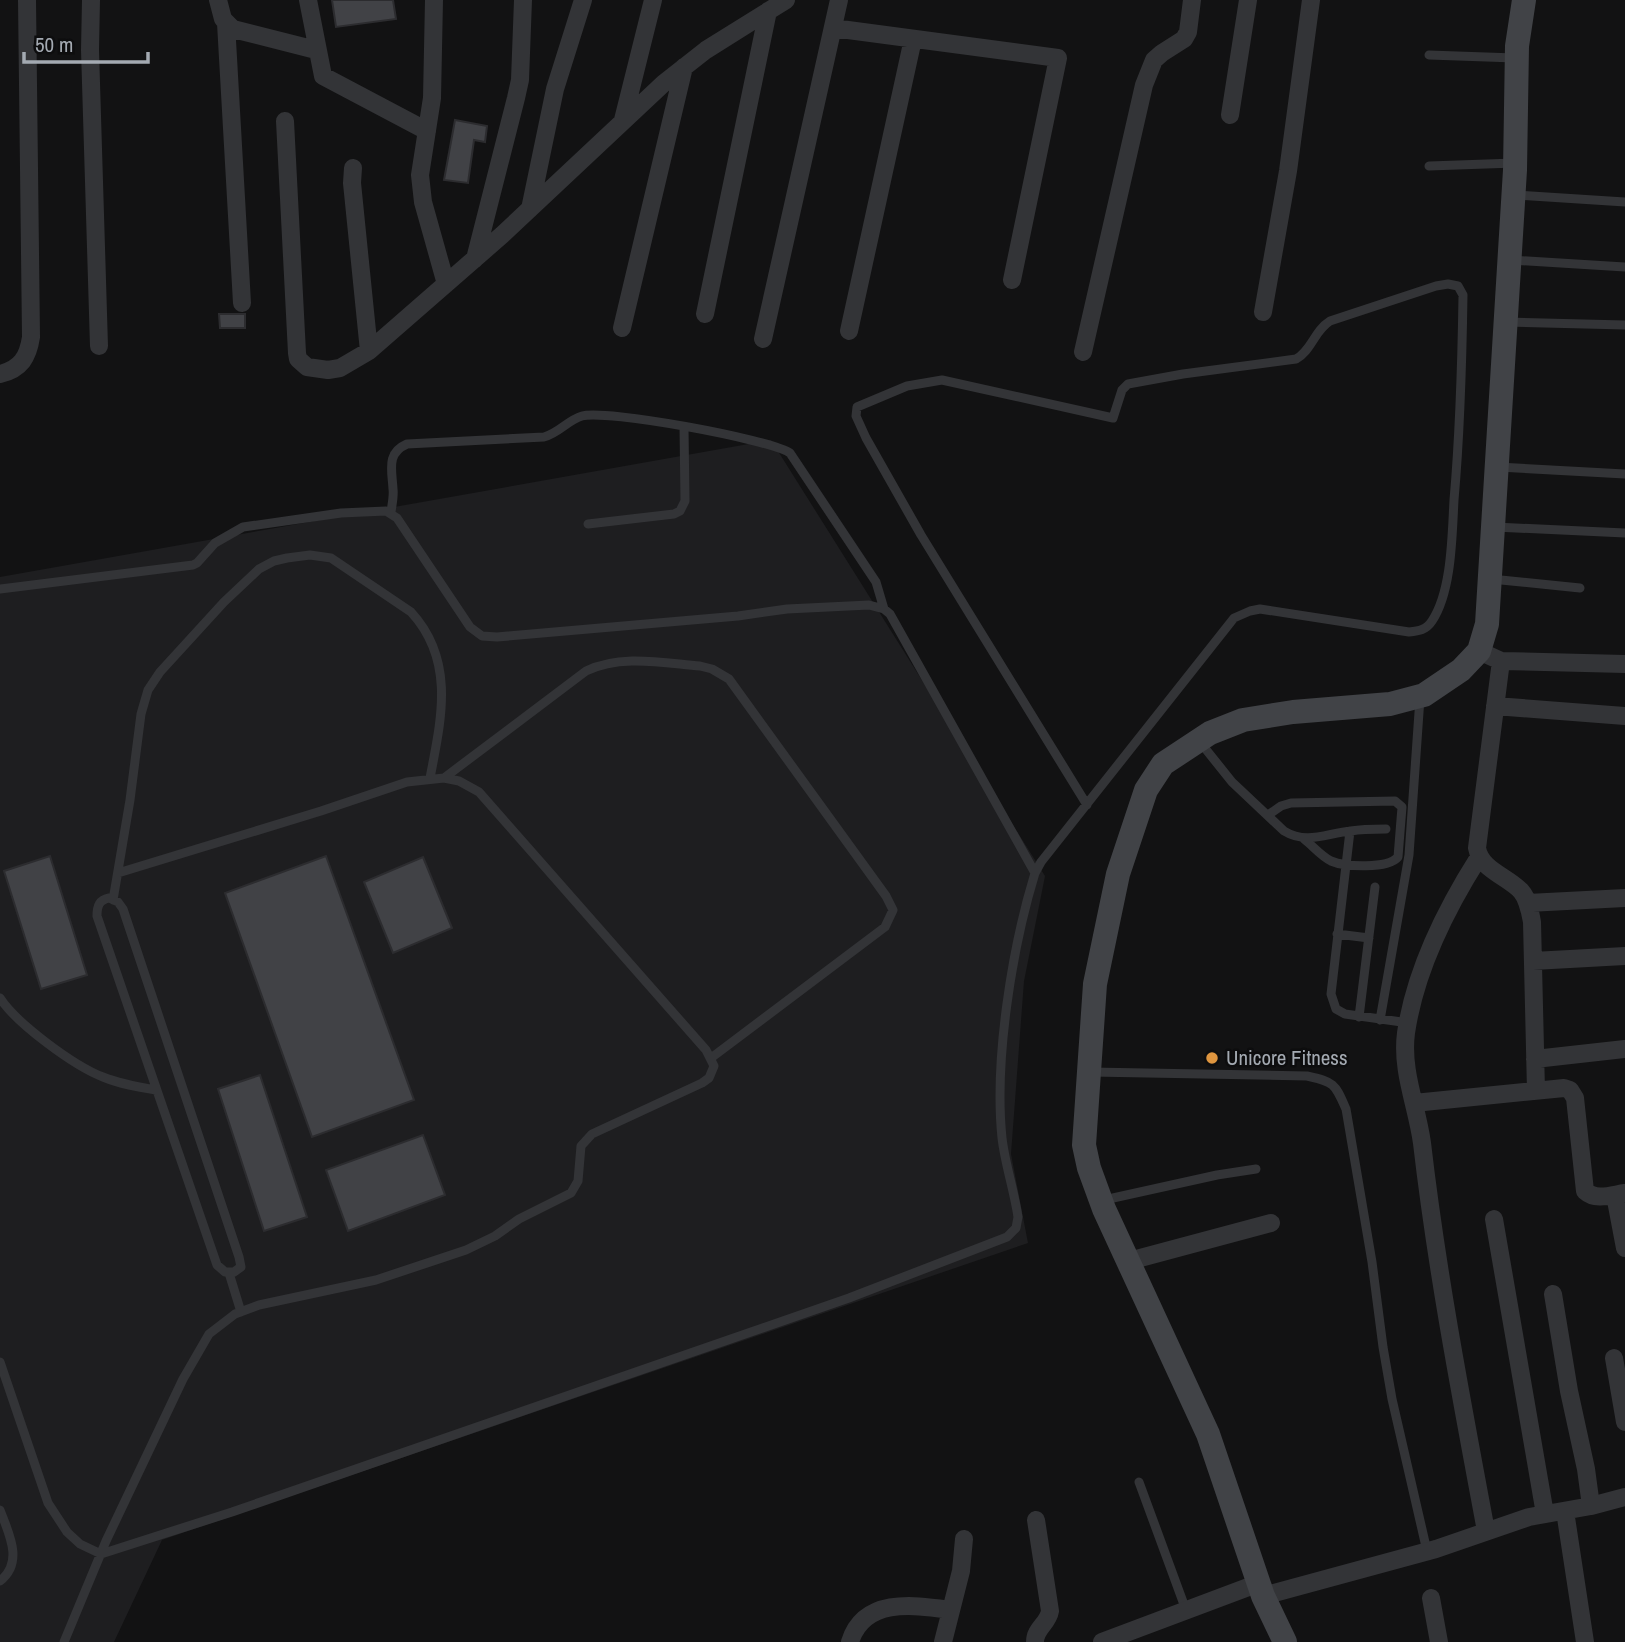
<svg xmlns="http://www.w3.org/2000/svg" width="1625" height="1642" font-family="'Archivo Narrow',sans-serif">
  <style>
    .built { fill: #1e1e20 }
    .building { fill: #414246; stroke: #2c2c2f; stroke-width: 2 }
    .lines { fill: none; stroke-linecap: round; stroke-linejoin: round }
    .lane { stroke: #333437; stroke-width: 9 }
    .street { stroke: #333437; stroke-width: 18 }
    .secondary { stroke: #414347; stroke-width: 24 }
    .poi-dot { fill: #de953f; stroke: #0d0d0e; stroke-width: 2.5 }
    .labels { text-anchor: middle; stroke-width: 5; stroke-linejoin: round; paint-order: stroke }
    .poi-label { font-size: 21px; fill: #a4aab2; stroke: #0d0d0e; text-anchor: start }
  </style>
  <rect width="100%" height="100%" fill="#121213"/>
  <path class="built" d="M771,440l274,436 -21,105 -13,173 17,89 -866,297 -48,102h-114v-1065z"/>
  <path class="building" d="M332,0h61l3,19 -60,8z
    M455,120l32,6 -2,16 -11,-2 -6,43 -24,-3z
    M219,314h26v14h-25z
    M50,856l37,119 -46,14 -37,-118z
    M326,856l88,244 -102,37 -87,-244z
    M423,857l29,71 -59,25 -29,-71z
    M260,1075l47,142 -43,14 -46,-142z
    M423,1135l22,60 -97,36 -22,-61z"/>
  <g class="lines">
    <path class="lane" d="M1429,55l86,3
      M1429,166l86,-3
      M1515,195l110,7
      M1511,260l114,7
      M1507,322l118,3
      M1498,467l127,7
      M391,512c1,-8 3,-16 2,-23 -1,-19 -7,-36 14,-45l137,-7c15,-4 24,-17 38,-21 23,-7 187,23 208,37l86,129 8,27
      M588,524l86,-10 6,-3 5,-10 -1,-74
      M1495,527l130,6
      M1491,579l89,9
      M0,589l193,-24 4,-2 18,-20 28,-16 98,-14 45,-2 11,7 73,109 12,9 15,1 241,-21 49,-7 82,-4 15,4 6,5 145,259
      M1200,742l32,40 52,49c23,14 43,2 67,0 11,-2 23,-2 35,-2
      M444,778l142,-107c35,-17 77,-8 114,-5l12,3 17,10 157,217 7,14 -8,17 -174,131
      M1268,815l13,-9 10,-3 104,-2 7,6 -4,50c-10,12 -53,10 -67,4 -10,-5 -18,-15 -27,-22
      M1350,831l-19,163 5,15 9,5 64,9
      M109,898l9,4 5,7 116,348 2,10 -7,5h-9l-8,-7 -120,-349c0,-10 2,-16 12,-18z
      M113,900l17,-100 11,-86 7,-24 12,-18 64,-70 35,-33 15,-8 13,-3 23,-3 21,3 80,54c45,49 30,108 19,166
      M1337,934l32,4
      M0,998c16,25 74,68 103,79 17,7 35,10 53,13
      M1359,1017l16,-130
      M1380,1020l29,-165 11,-157
      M1091,1072l216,4c28,6 28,8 39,33l26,153 11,85 9,52 35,152
      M1104,1200l113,-25 39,-6
      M229,1273l12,39
      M0,1362l48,141 19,29 13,12 21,10 131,-42 617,-214 158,-61 9,-9 2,-11c-4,-27 -13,-53 -16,-79 -8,-78 10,-190 33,-265l6,-11 193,-244 16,-7 10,-2 149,23c10,-1 17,-2 23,-11 20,-30 20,-86 22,-121 6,-68 8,-136 9,-205l-5,-9 -10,-2 -12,2 -106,35c-16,10 -18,29 -34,38l-113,15 -55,10 -6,6 -9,28 -171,-38 -35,6 -50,21 -1,9 10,22 55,97 166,270
      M1139,1482l47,128
      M0,1510c9,24 24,52 0,71
      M64,1642l42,-101 77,-162 26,-45 26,-20 24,-9 117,-25 90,-30 29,-14 24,-17 52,-26 7,-12 3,-35 11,-12 110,-51 7,-5 5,-12 -8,-16 -227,-258 -20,-11 -15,-3 -37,4 -86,29 -203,62"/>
    <path class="street" d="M91,0l-1,50 9,296
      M218,0l5,19 10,10 83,21
      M308,0l15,76 104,55
      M434,0l-2,98 -12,77 3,27 23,82
      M226,23l16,280
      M833,28l225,30 -46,222
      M1230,115l18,-115
      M623,120l30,-120
      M285,121l12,232 1,6 9,8 21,3 12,-2 29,-17 133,-116 162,-152 42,-33 80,-50
      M353,168l-1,15 17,168
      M530,209l25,-120 28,-89
      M475,259l41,-161 4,-18 3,-80
      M1263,312l25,-141 23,-171
      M705,314l63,-303
      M622,328l62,-261
      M849,331l64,-292
      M763,339l76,-339
      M1083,352l61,-267 10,-25 8,-7 22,-14 4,-7 4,-32
      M0,374c21,-5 28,-17 31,-37l-4,-337
      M1479,651l22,10 124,3
      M1501,661l-24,187c4,22 30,28 44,43 7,8 9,20 11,31l4,169
      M1495,706l130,10
      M1479,857c-33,52 -64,114 -73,176 -5,38 11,73 16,110 15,130 40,259 64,388
      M1528,903l97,-5
      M1533,961l92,-5
      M1535,1059l90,-10
      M1414,1103l150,-15 6,2 5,8 10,93c11,10 26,4 40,2
      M1615,1195l10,53
      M1494,1219l51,295
      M1129,1261l142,-38
      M1553,1294l16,97 17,78 5,37
      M1614,1358l11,64
      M1565,1511l20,131
      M1263,1596l173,-47 93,-32 62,-11 34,-9
      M1431,1598l8,44
      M850,1642c14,-45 64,-37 101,-32
      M943,1642l18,-71 3,-32
      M1035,1642c0,-14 13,-18 15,-31l-14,-91
      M1102,1642l157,-59"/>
    <path class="secondary" d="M1285,1642l-22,-46 -55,-162 -104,-225 -15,-41 -5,-23 11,-161 23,-110 28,-84 17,-26 47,-31 33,-13 50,-8 97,-8 34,-9 37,-25 18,-19 8,-27 28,-454 2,-124 7,-46"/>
  </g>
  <circle class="poi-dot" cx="1212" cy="1058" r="7"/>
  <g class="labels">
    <g class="poi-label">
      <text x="1226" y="1065">Unicore Fitness</text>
    </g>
  </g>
  <path d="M24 52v10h124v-10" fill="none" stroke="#a4aab2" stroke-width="3.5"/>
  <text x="35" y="52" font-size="21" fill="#a4aab2" stroke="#0d0d0e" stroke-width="5" paint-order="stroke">50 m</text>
</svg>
